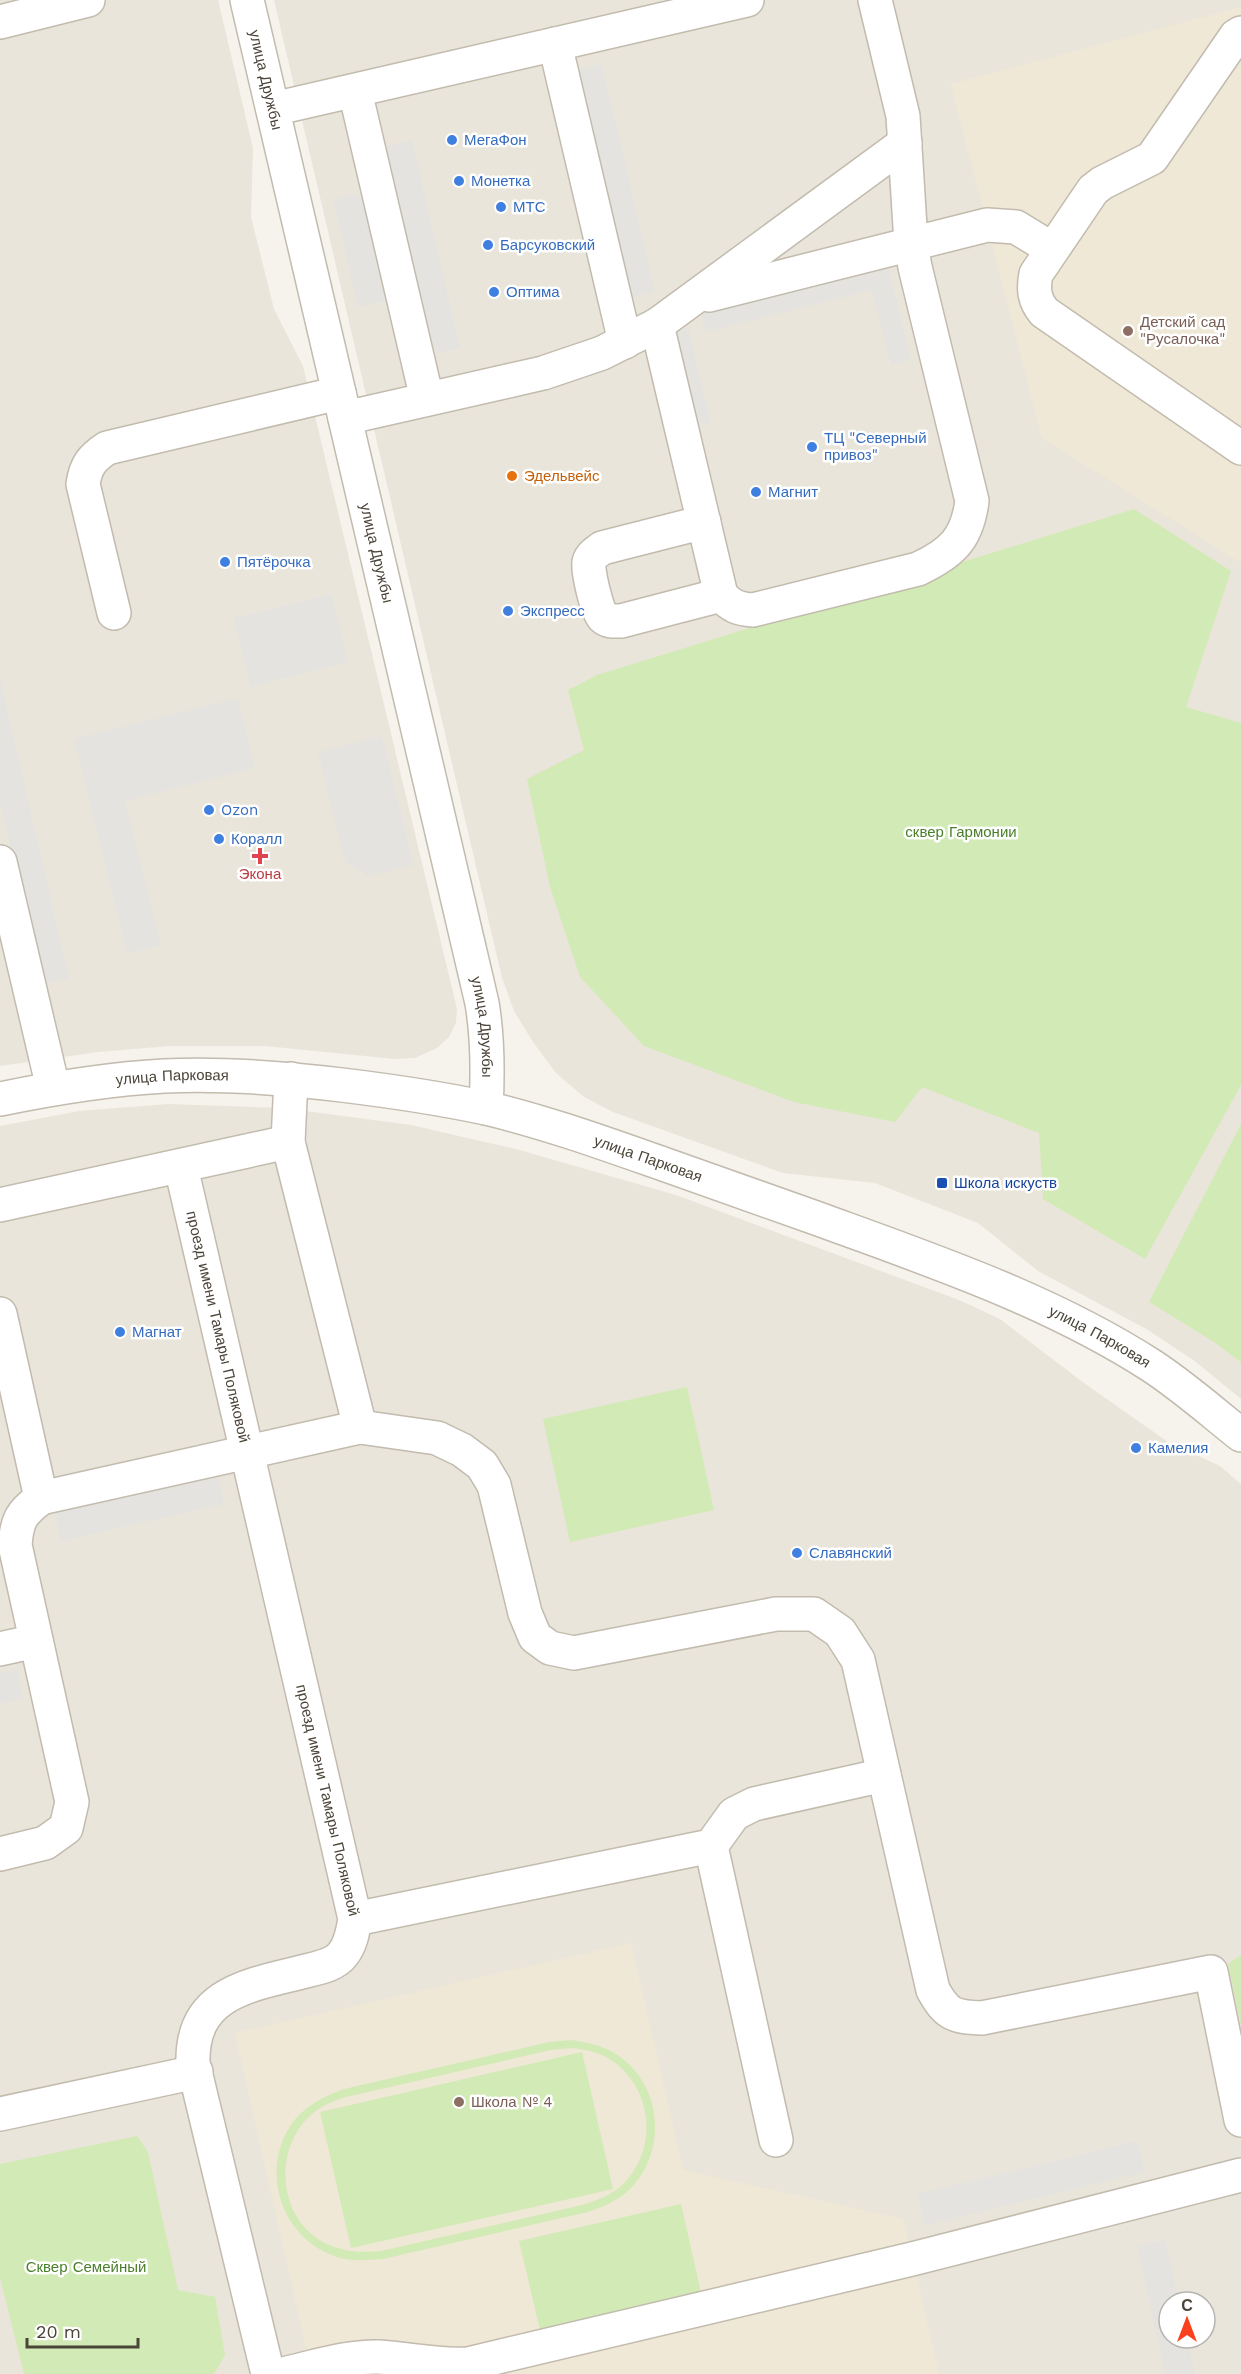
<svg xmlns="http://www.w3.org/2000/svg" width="1241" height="2374" font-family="'Work Sans',sans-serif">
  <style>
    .residential { fill: #eae5da; fill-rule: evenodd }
    .education { fill: #efe8d6 }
    .green { fill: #d2eab5; fill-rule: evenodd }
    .parking { fill: #e5e3e0 }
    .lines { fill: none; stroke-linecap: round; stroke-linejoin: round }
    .minor-casing { stroke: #c2bbae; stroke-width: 36 }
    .minor { stroke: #fff; stroke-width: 33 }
    .shop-dot { fill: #3f7fe0; stroke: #fff; stroke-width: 2 }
    .education-dot { fill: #8d6e63; stroke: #fff; stroke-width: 2 }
    .food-dot { fill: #e8710a; stroke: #fff; stroke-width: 2 }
    .health-dot { fill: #e0444e; stroke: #fff; stroke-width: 2 }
    .transit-dot { fill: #1a4fb4; stroke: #fff; stroke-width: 2 }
    .labels { text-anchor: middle; stroke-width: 5; stroke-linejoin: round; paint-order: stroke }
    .street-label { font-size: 15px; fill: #4b4439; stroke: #fff }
    .shop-label { font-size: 15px; fill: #366cbe; stroke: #fff; text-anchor: start }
    .education-label { font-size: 15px; fill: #785e54; stroke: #fff; text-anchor: start }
    .food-label { font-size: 15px; fill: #c56008; stroke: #fff; text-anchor: start }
    .park-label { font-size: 15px; fill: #4a7f2a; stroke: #fff }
    .health-label { font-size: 15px; fill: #be3a42; stroke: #fff }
    .transit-label { font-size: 15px; fill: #164399; stroke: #fff; text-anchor: start }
  </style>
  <rect width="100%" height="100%" fill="#f6f3ec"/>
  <path class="residential" d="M0,0h218l35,148 -2,69 23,92 29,57 154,643 -1,14 -7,14 -12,11 -22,10 -20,1 -130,-13h-95l-72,6 -98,14z
    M274,0h967v1399l-45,-37 -48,-32 -110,-59 -60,-48 -103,-40 -92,-10 -170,-61 -29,-15 -28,-24 -23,-31 -19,-31 -12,-33z
    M168,1104l115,4 128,17 105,24 160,46 283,105 41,19 84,64 84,59 52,24 21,18v890h-1241v-1248l79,-15zM1169,2302h36v36h-36z"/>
  <path class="education" d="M1241,7v556l-199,-125 -91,-354z
    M631,1943l52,227 220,49 36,155h-627l-77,-341z"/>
  <path class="green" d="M1134,509l97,62 -45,136 55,16v362l-96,174 -102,-60 -4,-66 -117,-46 -27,35 -101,-20 -150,-56 -64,-69 -30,-90 -23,-108 57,-29 -16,-60 29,-15z
    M1241,1124v238l-27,-20 -65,-40z
    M687,1387l27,123 -144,32 -27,-123z
    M1241,1955v70l-13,-61z
    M572,2040c15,3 31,5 44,14 47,30 52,98 13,136 -12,11 -26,17 -41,22l-205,47c-16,1 -31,3 -46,-2 -53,-17 -77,-81 -48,-129 12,-20 33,-31 55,-39l205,-47zM572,2048c14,2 27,4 39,12 42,28 48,90 11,125 -10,10 -23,14 -36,19l-205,47c-21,2 -39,1 -58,-9 -45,-24 -50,-93 -13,-126 10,-10 23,-15 36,-19l205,-47z
    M582,2052l31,137 -262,59 -31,-136z
    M137,2136l11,16 30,138 37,7 10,58 -11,19h-190l-24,-96v-114z
    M681,2204l21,93 -161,37 -22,-93z"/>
  <path class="parking" d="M602,64l53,228 -25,6 -53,-228z
    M412,140l48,208 -32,8 -48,-208z
    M365,192l25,108 -32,7 -25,-107z
    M888,265l23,95 -20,5 -19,-75 -167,42 -5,-20z
    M688,328l23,94 -20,5 -24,-94z
    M331,594l17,68 -98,25 -16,-69z
    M0,678l69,300 -27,7 -42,-181z
    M238,698l17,70 -130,33 36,144 -34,9 -53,-215z
    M382,736l32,129 -46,11 -23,-14 -27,-110z
    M217,1473l7,31 -163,37 -7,-31z
    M17,1669l6,30 -23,5v-31z
    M1137,2141l8,31 -220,53 -8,-31z
    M1165,2240l14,62h-10v36h18l8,36h-30l-28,-128z"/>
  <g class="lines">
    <g class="minor-casing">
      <g id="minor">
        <path id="s1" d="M247,0l235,1003c6,36 6,69 4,105"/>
        <path d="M0,22l88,-22"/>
        <path d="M1241,33l-5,3 -84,122 -50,25 -9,7 -57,84c-3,15 -2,26 8,38l197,136"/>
        <path d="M555,44l70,298"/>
        <path d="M355,91l72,308"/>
        <path d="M273,109l474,-109"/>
        <path d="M709,295l278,-70 29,2 36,22"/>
        <path d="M657,325l64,270c10,11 17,14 32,15l165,-41c34,-16 49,-30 54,-68l-57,-234 -4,-24 -8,-127 -28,-116"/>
        <path d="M345,418l198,-45 59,-20 55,-28 248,-182"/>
        <path d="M704,522l-102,26c-5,4 -11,7 -13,14 -2,7 8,50 14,55 5,5 12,4 18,4l100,-26"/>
        <path d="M114,613l-31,-129c3,-19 9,-26 24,-36l232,-55"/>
        <path d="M0,862l53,226"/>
        <path d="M291,1079l-3,63 72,285"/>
        <path id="s2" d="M0,1099c54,-11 109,-20 164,-23 59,-3 119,2 178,9 49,6 97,13 144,23 63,15 123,37 183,58 48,17 96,34 144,51 115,42 235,82 339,149 32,21 60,46 89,69"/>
        <path id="s3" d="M181,1167l174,752c-2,12 -4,25 -12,35 -8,11 -25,14 -37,17 -54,14 -115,20 -113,92l75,311"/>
        <path d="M0,1205l288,-63"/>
        <path d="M0,1314l41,184c-20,15 -24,22 -26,47l57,257 -6,26 -21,15 -45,11"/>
        <path d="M41,1498l319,-71 77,11 25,12 20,15 12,20 31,128 10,24 15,11 24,5 202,-39h38l26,18 18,28 75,330c14,25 21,27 49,28l229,-46 30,148"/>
        <path d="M0,1649l36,-8"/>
        <path d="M711,1846l65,294"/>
        <path d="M355,1919l356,-73 23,-32 20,-10 130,-29"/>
        <path d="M0,2114l196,-42"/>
        <path d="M283,2374c31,-7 65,-18 96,-17 30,2 59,9 89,7l444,-105 329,-84"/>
      </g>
    </g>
    <use href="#minor" class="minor"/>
  </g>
  <g class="shop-dot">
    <circle cx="452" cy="140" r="6"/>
    <circle cx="459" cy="181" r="6"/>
    <circle cx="501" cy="207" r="6"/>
    <circle cx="488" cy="245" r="6"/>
    <circle cx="494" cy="292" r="6"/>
    <circle cx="812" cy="447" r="6"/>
    <circle cx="756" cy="492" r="6"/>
    <circle cx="225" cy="562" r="6"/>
    <circle cx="508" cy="611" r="6"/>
    <circle cx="209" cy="810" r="6"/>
    <circle cx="219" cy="839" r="6"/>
    <circle cx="120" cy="1332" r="6"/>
    <circle cx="1136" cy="1448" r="6"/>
    <circle cx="797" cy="1553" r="6"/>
  </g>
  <g class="education-dot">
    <circle cx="1128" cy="331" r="6"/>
    <circle cx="459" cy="2102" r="6"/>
  </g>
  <circle class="food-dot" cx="512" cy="476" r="6"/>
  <path class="health-dot" d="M257 847h6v6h6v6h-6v6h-6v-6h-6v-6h6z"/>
  <rect class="transit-dot" x="936" y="1177" width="12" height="12" rx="3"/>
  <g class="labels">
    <g class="street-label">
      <text dy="5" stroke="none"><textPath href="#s1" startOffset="82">улица Дружбы</textPath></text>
      <text dy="5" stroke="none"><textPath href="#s1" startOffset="568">улица Дружбы</textPath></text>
      <text dy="5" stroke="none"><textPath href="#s1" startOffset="1054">улица Дружбы</textPath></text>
      <text dy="5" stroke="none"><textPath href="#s2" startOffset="174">улица Парковая</textPath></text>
      <text dy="5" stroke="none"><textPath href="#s2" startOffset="660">улица Парковая</textPath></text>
      <text dy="5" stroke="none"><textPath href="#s3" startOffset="164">проезд имени Тамары Поляковой</textPath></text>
      <text dy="5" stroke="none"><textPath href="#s2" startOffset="1146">улица Парковая</textPath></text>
      <text dy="5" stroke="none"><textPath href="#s3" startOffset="650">проезд имени Тамары Поляковой</textPath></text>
    </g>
    <g class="shop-label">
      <text x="464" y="145">МегаФон</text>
      <text x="471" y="186">Монетка</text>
      <text x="513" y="212">МТС</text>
      <text x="500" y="250">Барсуковский</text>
      <text x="506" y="297">Оптима</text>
      <text x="824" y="443">ТЦ "Северный<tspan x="824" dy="17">привоз"</tspan></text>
      <text x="768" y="497">Магнит</text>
      <text x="237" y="567">Пятёрочка</text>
      <text x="520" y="616">Экспресс</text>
      <text x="221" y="815">Ozon</text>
      <text x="231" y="844">Коралл</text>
      <text x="132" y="1337">Магнат</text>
      <text x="1148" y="1453">Камелия</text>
      <text x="809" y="1558">Славянский</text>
    </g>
    <g class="education-label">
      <text x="1140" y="327">Детский сад<tspan x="1140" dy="17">"Русалочка"</tspan></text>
      <text x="471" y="2107">Школа № 4</text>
    </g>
    <g class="food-label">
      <text x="524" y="481">Эдельвейс</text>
    </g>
    <g class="park-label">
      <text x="961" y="837">сквер Гармонии</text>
      <text x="86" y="2272">Сквер Семейный</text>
    </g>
    <g class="health-label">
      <text x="260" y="879">Экона</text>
    </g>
    <g class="transit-label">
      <text x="954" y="1188">Школа искуств</text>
    </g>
  </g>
  <g transform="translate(1187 2320)"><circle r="28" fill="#ffffff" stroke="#b7b4b0" stroke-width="1.5"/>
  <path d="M0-4.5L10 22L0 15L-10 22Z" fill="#fc3f1d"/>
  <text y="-9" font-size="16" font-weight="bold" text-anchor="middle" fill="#4b4439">С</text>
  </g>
  <path d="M27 2338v9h111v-9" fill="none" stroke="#4b4439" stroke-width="3"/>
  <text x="36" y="2338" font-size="18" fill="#4b4439" stroke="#ffffff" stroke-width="4.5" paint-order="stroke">20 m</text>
</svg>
